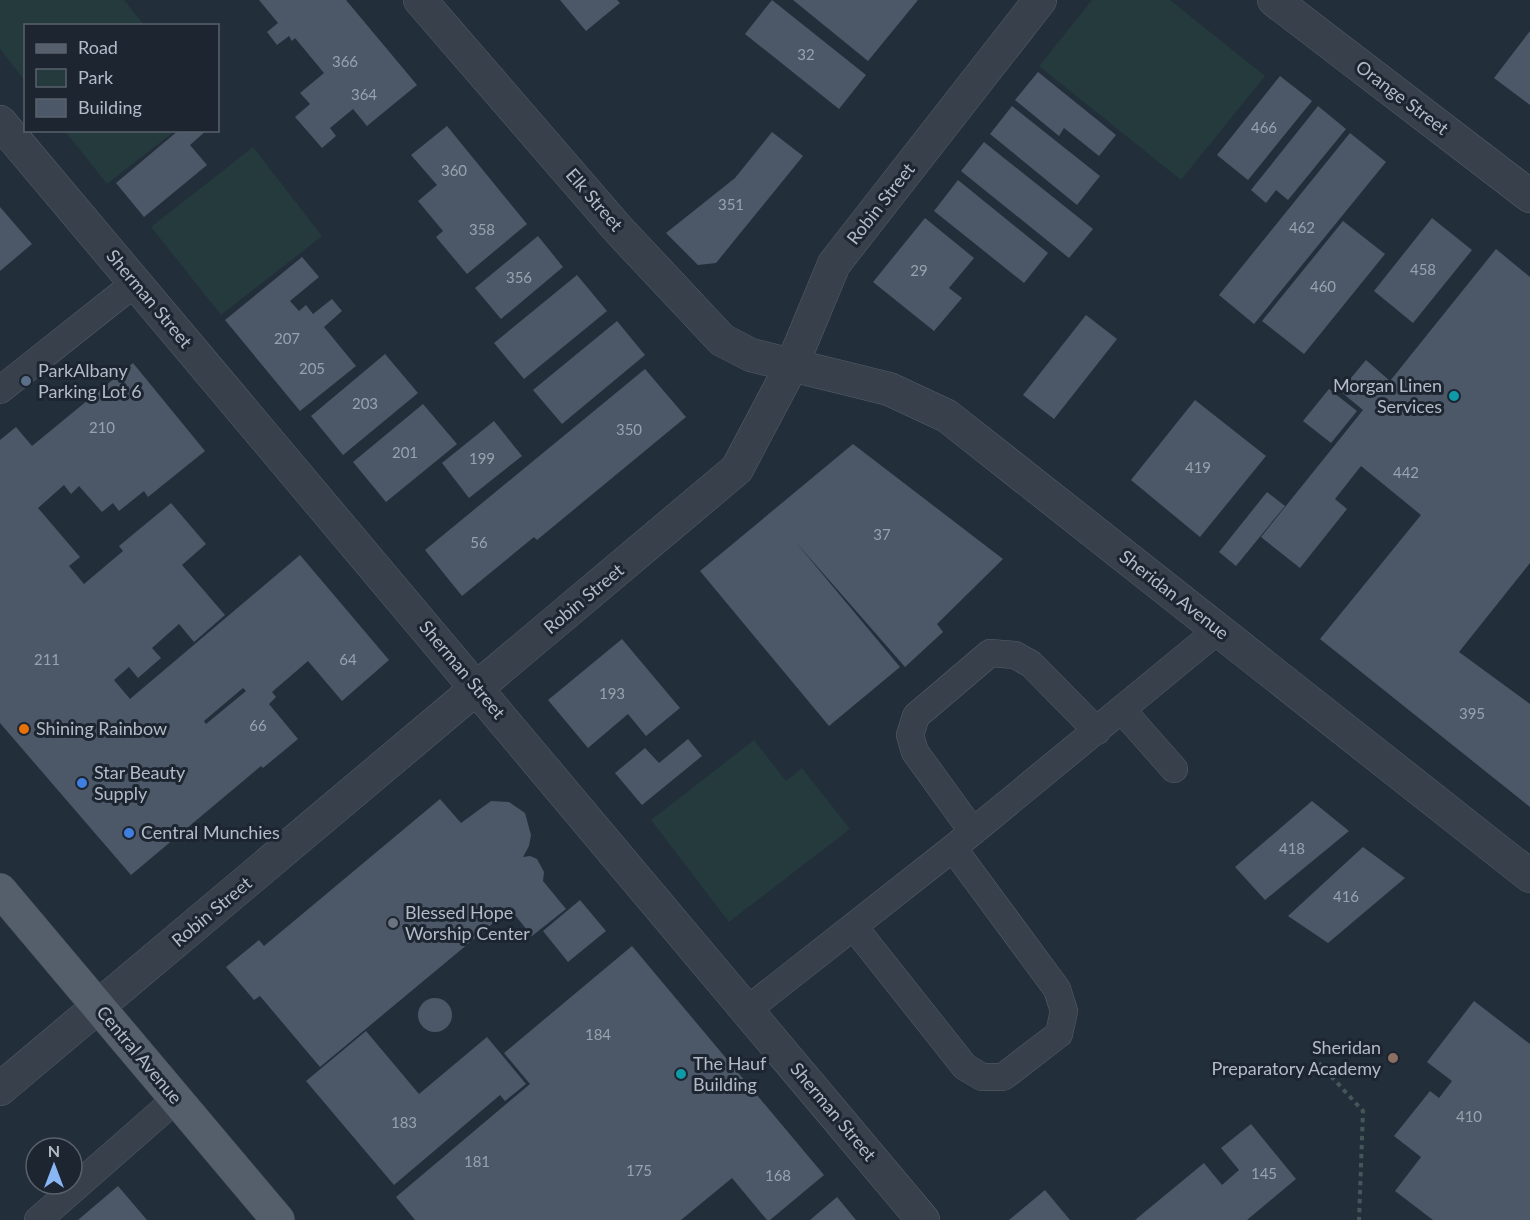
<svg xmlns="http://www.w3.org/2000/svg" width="1530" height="1220" font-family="Lato,sans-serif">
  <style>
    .green { fill: #253a3c }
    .building { fill: #4c5867; fill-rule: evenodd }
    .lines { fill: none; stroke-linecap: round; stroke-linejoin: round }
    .service-casing { stroke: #555e69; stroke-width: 28 }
    .minor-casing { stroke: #555e69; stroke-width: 34 }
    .primary-casing { stroke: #404954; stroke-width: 34 }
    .path { stroke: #435759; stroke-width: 4; stroke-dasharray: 4.5 4.5; stroke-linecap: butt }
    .service { stroke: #37404b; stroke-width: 27 }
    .minor { stroke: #37404b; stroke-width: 33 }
    .primary { stroke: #555f6b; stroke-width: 33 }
    .service-dot { fill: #5c6f8a; stroke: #1c2530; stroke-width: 2 }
    .culture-dot { fill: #0f9aa8; stroke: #1c2530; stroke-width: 2 }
    .food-dot { fill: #e8710a; stroke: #1c2530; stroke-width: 2 }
    .shop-dot { fill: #3f7fe0; stroke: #1c2530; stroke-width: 2 }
    .worship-dot { fill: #6b7280; stroke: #1c2530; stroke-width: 2 }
    .education-dot { fill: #8d6e63; stroke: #1c2530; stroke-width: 2 }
    .labels { text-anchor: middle; stroke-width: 6; stroke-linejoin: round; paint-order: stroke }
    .number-label { font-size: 15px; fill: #98a2af }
    .street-label { font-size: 18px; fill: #b2bbc7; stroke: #1c2530 }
    .poi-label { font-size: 18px; fill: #b2bbc7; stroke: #1c2530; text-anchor: start }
  </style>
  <rect width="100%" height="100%" fill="#232e3b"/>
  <path class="green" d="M0,0h124l20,25 -118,1 -1,55 -25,-32z
    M1092,0h78l95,76 -84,104 -142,-114z
    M65,131h110l-68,53z
    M253,147l69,89 -101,79 -70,-88z
    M754,740l32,41 16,-13 48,61 -121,93 -78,-102z"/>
  <path class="building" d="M259,0h87l71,85 -50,41 -14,-17 -23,19 6,8 -14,12 -27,-31 15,-13 -10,-11 24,-20 -29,-35 -3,3 -3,-5 -12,9 -10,-13 11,-9z
    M560,0h57l3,3 -34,28z
    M772,0l94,75 -27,34 -94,-75z
    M793,0h125l-50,61z
    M1530,31v74l-36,-27z
    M1038,72l78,63 -17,21 -35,-28 -5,8 -44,-36z
    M1280,76l32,25 -64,79 -31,-25z
    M1012,106l88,70 -23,29 -87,-71z
    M1318,106l28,23 -58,71 -12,-10 -10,13 -15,-13z
    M447,126l80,98 -60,50 -31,-37 7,-6 -25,-30 19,-16 -26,-30z
    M179,130h28l-17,15 17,20 -63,52 -28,-34z
    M772,132l31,24 -87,107 -18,2 -32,-32 69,-55z
    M1350,133l36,29 -132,162 -35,-29z
    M984,142l109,87 -24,29 -108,-87z
    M958,180l90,73 -24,30 -90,-72z
    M0,207l32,37 -32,27z
    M925,218l49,40 -25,30 13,10 -28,33 -61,-49z
    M1432,218l40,32 -59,73 -39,-32z
    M1343,221l42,33 -81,100 -42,-33z
    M538,236l25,31 -62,52 -26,-31z
    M1496,249l34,28v286l-71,89 71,52v103l-210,-168 101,-124 -60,-49 -26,33 12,10 -47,59 -39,-31 102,-127 -23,-19 26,-31 24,21z
    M302,257l17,20 -29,24 9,10 7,-6 7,9 19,-15 10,12 -18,16 32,39 -56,45 -75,-91z
    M577,275l30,36 -83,68 -30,-36z
    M1086,315l31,24 -63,80 -31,-24z
    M617,321l28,34 -83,69 -29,-34z
    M385,354l33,39 -75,62 -32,-39z
    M133,363l72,88 -57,46 -4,-6 -25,20 -6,-8 -11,9 -23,-26 -8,8 -7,-9 -26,23 42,49 -11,9 15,18 39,-33 -4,-5 52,-43 35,41 -24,21 43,50 -31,27 -15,-18 -27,24 9,10 -23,20 -9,-11 -15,13 16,19 170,-144 89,105 -47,41 -34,-40 -36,31 4,5 -7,7 29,35 -35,29 -2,-2 -130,109 -131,-152v-283l16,-13 16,19zM243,688l3,3 -40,33 -2,-3z
    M645,369l41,48 -149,123 -3,-3 -72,59 -37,-46z
    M1329,389l28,22 -26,32 -28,-22z
    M1195,400l71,56 -66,81 -69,-57z
    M423,404l34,40 -71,58 -33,-40z
    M494,421l28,35 -53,42 -27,-35z
    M853,444l150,115 -66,65 6,8 -38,35 -111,-127 106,127 -71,59 -129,-155z
    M1267,492l18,14 -49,60 -17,-14z
    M622,639l58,69 -34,28 -18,-22 -40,34 -40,-48z
    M688,739l14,17 -60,49 -27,-32 30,-25 14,15z
    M440,799l21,24 30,-22 18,1 16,11 6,22 -2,11 -6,11 7,-1 7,3 7,13 -1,9 23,28 -34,27 -22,-27 -190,158 -60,-71 -6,4 -28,-33 33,-27 5,6z
    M1312,801l37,30 -84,69 -30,-33z
    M1363,847l42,31 -77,65 -40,-27z
    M580,900l26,31 -38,31 -25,-31z
    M632,946l192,229 -54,45h-3l-35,-42 -51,42h-266l-19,-23 134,-113 -26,-31z
    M418 1015a17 17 0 1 1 34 0a17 17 0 1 1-34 0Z
    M1474,1001l56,43v176h-97l-38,-29 26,-34 -27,-21 36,-45 9,7 13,-17 -25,-19z
    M366,1031l53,63 68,-57 39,47 -21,17 -5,-6 -106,90 -88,-104z
    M1251,1124l45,55 -49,41h-112l69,-57 18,22 17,-15 -18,-22z
    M118,1186l29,34h-69z
    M1045,1190l25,30h-61z
    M837,1197l19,23h-46z"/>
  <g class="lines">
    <g class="service-casing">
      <path id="service" d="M0,390l135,-107
        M1122,710l52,59
        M973,832l-58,-80 -5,-17 6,-19 74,-63 25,2 16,9 66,67
        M854,927l111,140 17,10h21l56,-43 5,-23 -7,-22 -104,-141
        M747,1010l206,-162 265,-218
        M38,1220l138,-121"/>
    </g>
    <g class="minor-casing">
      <path id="minor" d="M420,0l198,229 104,111 29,15 138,34 58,27 583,460
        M1274,0l256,196
        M0,122l923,1098
        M0,1089l737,-620 55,-104 42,-101 206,-264"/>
    </g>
    <g class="primary-casing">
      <path id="primary" d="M0,890l278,330"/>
    </g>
    <path class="path" d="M1319,1063l44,48 -4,109"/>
    <use href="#service" class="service"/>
    <use href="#minor" class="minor"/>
    <use href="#primary" class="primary"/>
  </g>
  <circle class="service-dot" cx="26" cy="381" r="6"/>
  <g class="culture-dot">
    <circle cx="1454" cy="396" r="6"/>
    <circle cx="681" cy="1074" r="6"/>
  </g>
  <circle class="food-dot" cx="24" cy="729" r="6"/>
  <g class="shop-dot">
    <circle cx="82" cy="783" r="6"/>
    <circle cx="129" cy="833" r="6"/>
  </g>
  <circle class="worship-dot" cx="393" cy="923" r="6"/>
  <circle class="education-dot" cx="1393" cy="1058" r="6"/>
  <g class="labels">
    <g class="number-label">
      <text x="806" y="60">32</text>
      <text x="345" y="67">366</text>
      <text x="364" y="100">364</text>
      <text x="1264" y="133">466</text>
      <text x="454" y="176">360</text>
      <text x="731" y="210">351</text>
      <text x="1302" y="233">462</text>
      <text x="482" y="235">358</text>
      <text x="1423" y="275">458</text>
      <text x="919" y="276">29</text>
      <text x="519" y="283">356</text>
      <text x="1323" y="292">460</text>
      <text x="287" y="344">207</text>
      <text x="312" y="374">205</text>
      <text x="365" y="409">203</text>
      <text x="102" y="433">210</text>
      <text x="629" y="435">350</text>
      <text x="405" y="458">201</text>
      <text x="482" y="464">199</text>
      <text x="1198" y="473">419</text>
      <text x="1406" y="478">442</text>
      <text x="882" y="540">37</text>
      <text x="479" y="548">56</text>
      <text x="47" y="665">211</text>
      <text x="348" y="665">64</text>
      <text x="612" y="699">193</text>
      <text x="1472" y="719">395</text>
      <text x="258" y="731">66</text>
      <text x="1292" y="854">418</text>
      <text x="1346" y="902">416</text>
      <text x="598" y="1040">184</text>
      <text x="1469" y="1122">410</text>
      <text x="404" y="1128">183</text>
      <text x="477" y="1167">181</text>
      <text x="639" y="1176">175</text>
      <text x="1264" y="1179">145</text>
      <text x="778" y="1181">168</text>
    </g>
    <g class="street-label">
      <text transform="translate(1402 98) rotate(37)" y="6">Orange Street</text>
      <text transform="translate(594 200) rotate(49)" y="6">Elk Street</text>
      <text transform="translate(881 204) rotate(-52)" y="6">Robin Street</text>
      <text transform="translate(149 299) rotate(50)" y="6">Sherman Street</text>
      <text transform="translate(1174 595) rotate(38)" y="6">Sheridan Avenue</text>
      <text transform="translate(584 599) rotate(-40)" y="6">Robin Street</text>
      <text transform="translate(462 670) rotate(50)" y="6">Sherman Street</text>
      <text transform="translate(212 912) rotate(-40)" y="6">Robin Street</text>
      <text transform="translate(139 1055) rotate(50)" y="6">Central Avenue</text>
      <text transform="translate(833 1112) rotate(50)" y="6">Sherman Street</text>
    </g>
    <g class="poi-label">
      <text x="38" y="377">ParkAlbany<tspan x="38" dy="21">Parking Lot 6</tspan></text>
      <text x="1442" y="392" text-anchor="end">Morgan Linen<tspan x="1442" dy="21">Services</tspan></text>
      <text x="36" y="735">Shining Rainbow</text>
      <text x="94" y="779">Star Beauty<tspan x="94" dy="21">Supply</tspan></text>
      <text x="141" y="839">Central Munchies</text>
      <text x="405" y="919">Blessed Hope<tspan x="405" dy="21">Worship Center</tspan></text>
      <text x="1381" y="1054" text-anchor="end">Sheridan<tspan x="1381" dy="21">Preparatory Academy</tspan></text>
      <text x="693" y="1070">The Hauf<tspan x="693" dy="21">Building</tspan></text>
    </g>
  </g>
  <rect x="24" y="24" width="195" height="108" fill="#1c2530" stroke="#58616c" stroke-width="1.5"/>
  <rect x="36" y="44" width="30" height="9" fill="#555f6b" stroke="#58616c" stroke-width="1.5"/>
  <text x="78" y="54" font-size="18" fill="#b2bbc7">Road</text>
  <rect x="36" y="69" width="30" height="18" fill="#253a3c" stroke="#58616c" stroke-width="1.5"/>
  <text x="78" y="84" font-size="18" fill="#b2bbc7">Park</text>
  <rect x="36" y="99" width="30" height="18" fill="#4c5867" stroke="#58616c" stroke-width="1.5"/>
  <text x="78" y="114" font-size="18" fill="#b2bbc7">Building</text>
  <g transform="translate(54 1166)"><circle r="28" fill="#1c2530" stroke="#58616c" stroke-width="1.5"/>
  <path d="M0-4.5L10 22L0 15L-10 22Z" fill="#89b6f5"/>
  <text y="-9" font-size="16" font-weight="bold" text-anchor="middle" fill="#b2bbc7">N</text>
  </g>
</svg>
